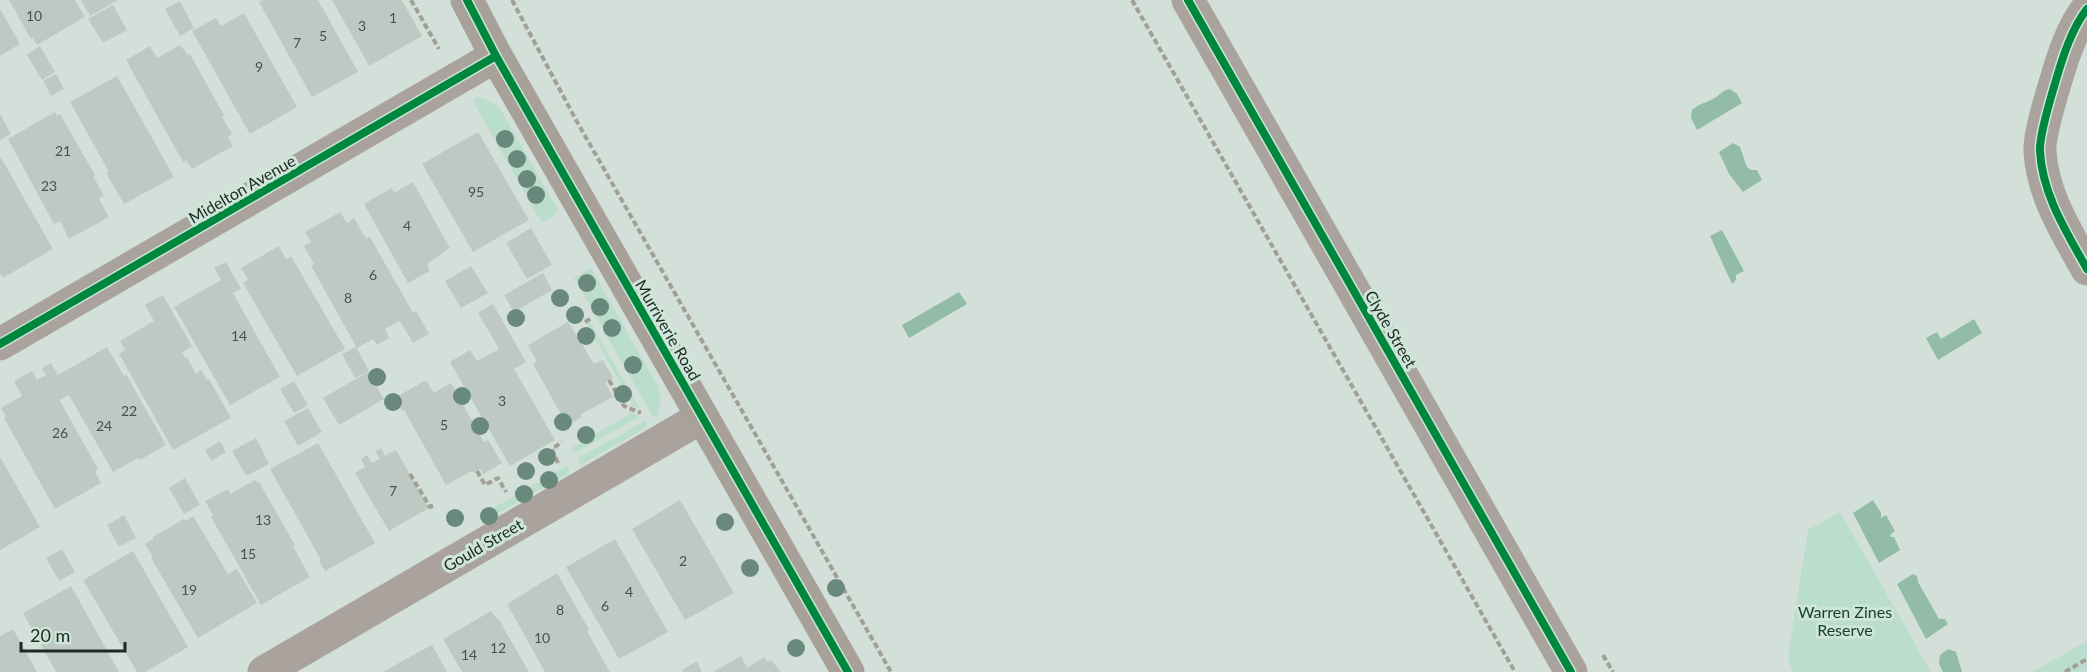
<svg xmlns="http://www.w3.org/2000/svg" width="2087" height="672" font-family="Lato,sans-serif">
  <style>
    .green { fill: #bbddcd }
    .water { fill: #92bca8 }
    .building { fill: #bec9c3 }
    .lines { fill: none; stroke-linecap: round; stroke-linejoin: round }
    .path { stroke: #a29e98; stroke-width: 4; stroke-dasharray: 6 3; stroke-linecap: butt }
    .street { stroke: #aaa39d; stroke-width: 33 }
    .secondary { stroke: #a8a19a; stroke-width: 33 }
    .cycleway-casing { stroke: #cee5d9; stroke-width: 11 }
    .cycleway { stroke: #00873e; stroke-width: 8 }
    .tree { fill: #6a897d }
    .labels { text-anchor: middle; stroke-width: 6; stroke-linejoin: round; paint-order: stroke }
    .number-label { font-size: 14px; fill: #48514d }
    .street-label { font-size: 16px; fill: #1e2723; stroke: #cee5d9 }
    .park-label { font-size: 16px; fill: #154231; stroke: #cee5d9 }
  </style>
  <rect width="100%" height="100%" fill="#d3e0d9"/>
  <path class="green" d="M475,97c11,2 19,4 26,13l57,100 -4,6 -12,7 -68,-120z
    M591,268l66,117 4,13 -4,19 -5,-2 -78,-137z
    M590,322l50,87 -8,-3v-2l-45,-80z
    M630,412l11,4 -66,37 -4,-5 59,-34z
    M647,420v7l-66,38 -3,-7z
    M568,465l1,8 -83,47 -3,-6z
    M1840,512l91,160h-139l-4,-14 20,-128z
    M2087,641v28l-6,3h-49z"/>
  <path class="water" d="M1730,89l7,5 5,9 -45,27 -6,-12 1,-8c7,-6 11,-6 19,-10 8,-3 10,-10 19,-11z
    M1733,143l7,4 7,20 4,3h6l5,10 -19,12 -14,-18 -10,-22z
    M1722,230l22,41 -8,4v5l-4,4 -22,-48z
    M959,292l8,12 -58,34 -7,-13z
    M1974,319l8,14 -44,27 -12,-22 11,-6 4,7z
    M1873,500l8,13v5l5,-3 9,16 -5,4 1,2h3l6,13 -21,13 -26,-50z
    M1913,574l4,2 1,6 21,37h6l3,5 -22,15 -29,-55z
    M1948,649l8,3 6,20h-19l-4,-8 1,-9z"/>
  <path class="building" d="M9,0h66l10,17 -48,28 -4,-7 -2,1z
    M81,0h37l-28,16z
    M263,0h55l40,72 -46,25 -53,-95z
    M332,0h70l20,36 -53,30z
    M180,1l14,27 -14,8 -15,-27z
    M113,5l14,25 -24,13 -15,-24z
    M0,9l20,35 -20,12z
    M244,13l53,94 -47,27 -58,-103 24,-13 5,8z
    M180,45l8,10 2,-1 34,61 -2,2 10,17 -4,3 5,9 -41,23 -6,-9 -3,2 -57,-102 24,-14 7,12z
    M40,46l15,26 -13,8 -15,-25z
    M56,74l8,15 -13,7 -8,-15z
    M117,76l57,101 -50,27 -18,-31 3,-1 -39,-70z
    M55,112l2,4 3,-2 35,61 -2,1 11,20 -5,3 10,18 -40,22 -9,-18 -6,3 -46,-85z
    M0,114l11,20 -11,6z
    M478,132l51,88 -56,32 -51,-88z
    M0,156l53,93 -50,29 -3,-5z
    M413,182l37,66 -23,16 3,7 -22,12 -44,-79 28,-16 2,5z
    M340,212l7,11 7,-5 12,21 4,-2 43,76 3,-2 13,23 -16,9 -13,-22 -15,8 4,9 -12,7 -4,-6 -16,9 -46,-82 3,-2 -10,-18 7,-4 -6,-10z
    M531,228l21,37 -25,14 -21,-36z
    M279,246l7,13 5,-3 54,93 -48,27 -54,-93 5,-3 -7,-12z
    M226,262l15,27 -8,4 47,84 -50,28 -56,-98 47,-27 -7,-12z
    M471,266l17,27 -27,15 -16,-27z
    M543,273l9,17 -38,22 -10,-17z
    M163,295l29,51 -10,6 3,6 2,-1 9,17 5,-4 6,10 2,-1 22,39 -58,32 -54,-96 6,-4 -5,-9 34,-20 -9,-16z
    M493,304l33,58 -12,7 41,71 -45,26 -60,-104 20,-12 7,11 22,-12 -21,-36z
    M568,322l26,42 9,-4 10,18 -8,4 8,15 -32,17 1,3 -15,8 -34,-61 4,-2 -9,-17z
    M107,347l17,29 2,-2 40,71 -26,15 -2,-2 -25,14 -44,-77 -9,5 -6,-10 44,79 -3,3 6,11 -46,26 -51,-91 2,-2 -5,-8 21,-12 -8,-15 18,-10 5,9 9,-5 -4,-7 9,-5 7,12z
    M356,347l13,24 -14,7 -13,-24z
    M368,372l16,27 -45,26 -16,-27z
    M426,380l8,13 17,-10 33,59 4,-2 14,23 -19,11 -3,-5 -7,4 -1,-2 -26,14 -42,-75 -2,1 -7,-13z
    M294,381l14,24 -14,8 -14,-24z
    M308,408l14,24 -24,14 -14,-25z
    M256,438l13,26 -23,12 -14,-25z
    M220,441l6,11 -15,9 -6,-11z
    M318,443l57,100 -50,28 -6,-10 2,-1 -51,-91z
    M381,448l4,8 11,-6 33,58 -40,23 -34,-58 10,-6 -4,-8 6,-4 5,8 8,-4 -5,-8z
    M0,457l40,70 -40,23z
    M185,478l15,27 -16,9 -15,-26z
    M255,480l2,3 2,-1 36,63 -2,1 17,31 -49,28 -50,-88 2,-2 -8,-14 23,-12 2,5z
    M680,500l54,93 -49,27 -53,-91z
    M124,515l12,23 -17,9 -12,-22z
    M193,516l35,58 9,-5 20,34 -59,35 -47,-80 2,-1 -8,-13 8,-5v-2l31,-18 2,2z
    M615,539l53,93 -49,27 -53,-92z
    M62,549l13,23 -16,9 -13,-23z
    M133,551l55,96 -43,25h-8l-54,-92z
    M557,573l32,57 -2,1 23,41h-65l-38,-68z
    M71,586l48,86h-63l-33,-59z
    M491,611l5,7h2l31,54h-67l-19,-33z
    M13,629l24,43h-37v-36z
    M432,645l15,27h-64l23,-13z
    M741,656l6,12 18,-11 2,5 4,-2 10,12h-68z
    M697,661l5,11h-19l-1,-2z"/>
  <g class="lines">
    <path class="path" d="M411,0l28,49
      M512,0l64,120 315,552
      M1132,0l383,672
      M585,322l7,-4
      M609,380l15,26 17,7
      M558,463l-6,-14 10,-7
      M477,471l8,14 13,-7 8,14
      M410,474l20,33 4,-2
      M1603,655l10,17
      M2065,672l22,-13"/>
    <path class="street" d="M1188,0l383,672
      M2087,9c-15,19 -24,47 -31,71 -5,17 -17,55 -16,71 2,43 27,82 47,118
      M0,344l496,-288
      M264,672l438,-255"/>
    <path class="secondary" d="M467,0l29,56 352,616"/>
    <g class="cycleway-casing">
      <path id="cycleway" d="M467,0l29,56 352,616
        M1188,0l383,672
        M2087,9c-15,19 -24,47 -31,71 -5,17 -17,55 -16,71 2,43 27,82 47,118
        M0,344l496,-288"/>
    </g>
    <use href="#cycleway" class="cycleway"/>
  </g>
  <g class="tree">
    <circle cx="505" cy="139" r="9"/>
    <circle cx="517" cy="159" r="9"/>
    <circle cx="527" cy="179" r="9"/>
    <circle cx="536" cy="195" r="9"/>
    <circle cx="587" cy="283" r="9"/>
    <circle cx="560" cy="298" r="9"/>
    <circle cx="600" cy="307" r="9"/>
    <circle cx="575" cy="315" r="9"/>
    <circle cx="516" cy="318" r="9"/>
    <circle cx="612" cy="328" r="9"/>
    <circle cx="586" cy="336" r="9"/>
    <circle cx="633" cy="365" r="9"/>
    <circle cx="377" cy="377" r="9"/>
    <circle cx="623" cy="394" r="9"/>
    <circle cx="462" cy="396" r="9"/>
    <circle cx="393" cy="402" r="9"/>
    <circle cx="563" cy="422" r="9"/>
    <circle cx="480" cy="426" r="9"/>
    <circle cx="586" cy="435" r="9"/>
    <circle cx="547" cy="457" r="9"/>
    <circle cx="526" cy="471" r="9"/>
    <circle cx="549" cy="480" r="9"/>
    <circle cx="524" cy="494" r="9"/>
    <circle cx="489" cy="516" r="9"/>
    <circle cx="455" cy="518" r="9"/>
    <circle cx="725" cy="522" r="9"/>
    <circle cx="750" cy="568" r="9"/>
    <circle cx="836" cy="588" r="9"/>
    <circle cx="796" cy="648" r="9"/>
  </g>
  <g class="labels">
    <g class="number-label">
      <text x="34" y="21">10</text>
      <text x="393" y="23">1</text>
      <text x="362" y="31">3</text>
      <text x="323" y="41">5</text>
      <text x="297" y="48">7</text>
      <text x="259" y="72">9</text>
      <text x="63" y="156">21</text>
      <text x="49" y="191">23</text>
      <text x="476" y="197">95</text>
      <text x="407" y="231">4</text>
      <text x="373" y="280">6</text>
      <text x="348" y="303">8</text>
      <text x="239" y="341">14</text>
      <text x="502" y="406">3</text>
      <text x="129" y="416">22</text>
      <text x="444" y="430">5</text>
      <text x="104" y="431">24</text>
      <text x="60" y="438">26</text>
      <text x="393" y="496">7</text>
      <text x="263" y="525">13</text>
      <text x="248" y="559">15</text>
      <text x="683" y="566">2</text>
      <text x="189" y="595">19</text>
      <text x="629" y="597">4</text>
      <text x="605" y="611">6</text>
      <text x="560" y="615">8</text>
      <text x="542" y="643">10</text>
      <text x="498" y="653">12</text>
      <text x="469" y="660">14</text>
    </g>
    <g class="street-label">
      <text transform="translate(242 189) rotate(-30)" y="6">Midelton Avenue</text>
      <text transform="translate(1391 329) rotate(60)" y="6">Clyde Street</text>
      <text transform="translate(668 330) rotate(60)" y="6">Murriverie Road</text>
      <text transform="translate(483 545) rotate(-30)" y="6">Gould Street</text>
    </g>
    <g class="park-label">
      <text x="1845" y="618">Warren Zines<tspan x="1845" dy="18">Reserve</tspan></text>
    </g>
  </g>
  <path d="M21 642v9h104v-9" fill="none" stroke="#1e2723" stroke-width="3"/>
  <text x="30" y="642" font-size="18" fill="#1e2723" stroke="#cee5d9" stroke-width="4.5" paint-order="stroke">20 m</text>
</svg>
